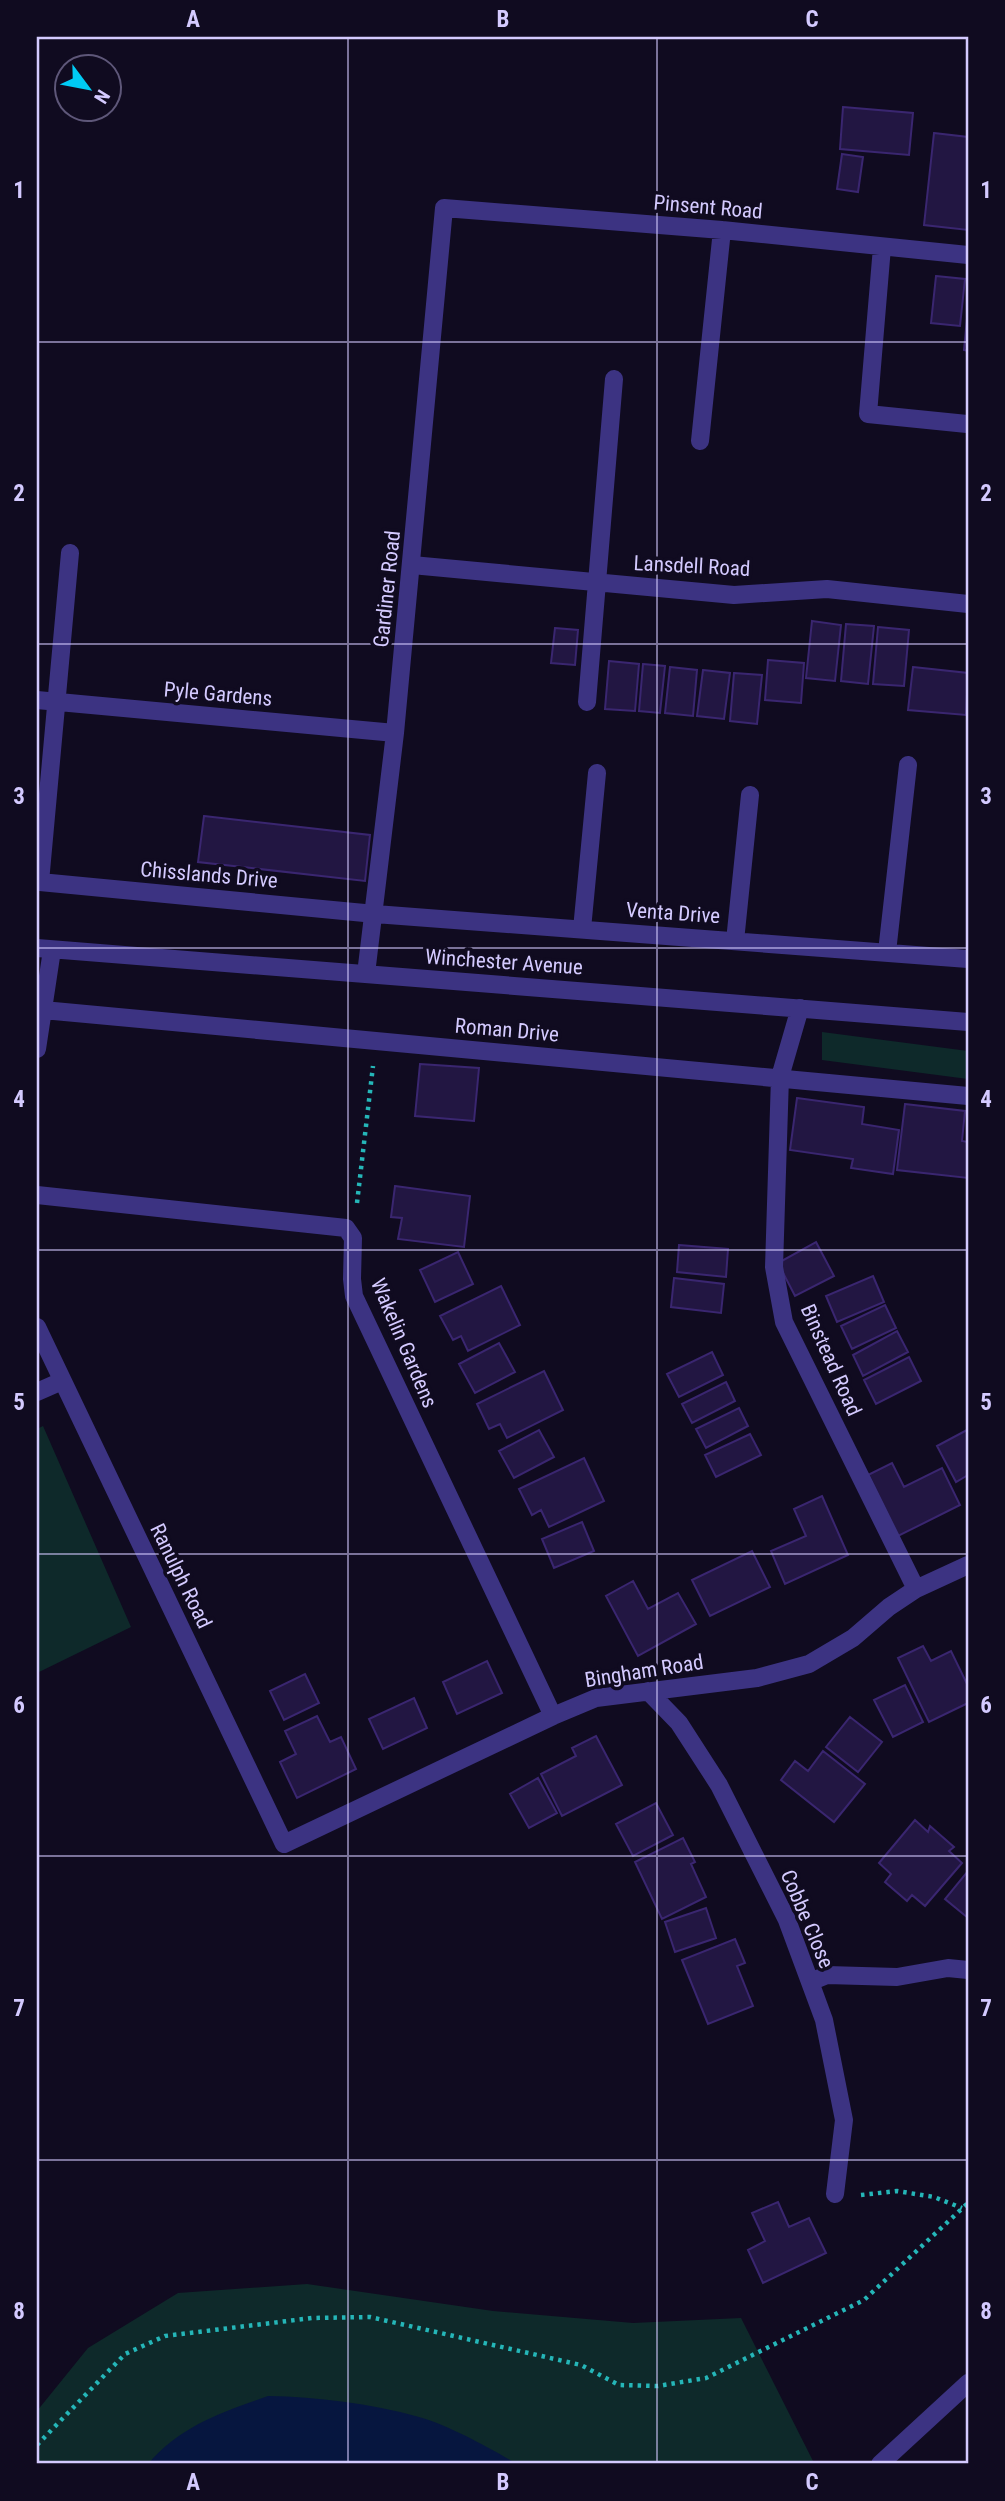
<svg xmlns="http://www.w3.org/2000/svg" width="1005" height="2501" font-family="'Roboto Condensed',sans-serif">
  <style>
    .green { fill: #0e292a }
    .water { fill: #06163f }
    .building { fill: #221642; stroke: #3a2670; stroke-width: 2 }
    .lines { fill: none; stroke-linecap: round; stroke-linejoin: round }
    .path { stroke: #25b6b8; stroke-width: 4.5; stroke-dasharray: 3.5 5; stroke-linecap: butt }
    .minor { stroke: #3c3382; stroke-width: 18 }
    .grid { fill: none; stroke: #d4caff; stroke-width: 2; stroke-opacity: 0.55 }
    .labels { text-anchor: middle; stroke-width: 7; stroke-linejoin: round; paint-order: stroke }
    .street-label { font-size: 21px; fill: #d4caff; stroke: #100b20 }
    .neatline { fill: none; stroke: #d4caff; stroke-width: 2.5 }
    .grid-label { font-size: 23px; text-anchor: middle; font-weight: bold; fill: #d4caff }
  </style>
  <rect width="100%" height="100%" fill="#100b20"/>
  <path class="green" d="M822,1032l146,19v28l-146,-19z
    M43,1426l88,201 -94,46v-244z
    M307,2284l186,27 140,12 108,-5 73,145 -777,1v-53l51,-63 90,-55z"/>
  <path class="water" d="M268,2396c50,1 101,7 151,21 29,8 71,31 98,47h-369c32,-38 74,-52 120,-68z"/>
  <path class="building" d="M843,107l70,6 -4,42 -69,-6z
    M934,133l34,4v93l-44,-5z
    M842,154l21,3 -5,35 -21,-3z
    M936,276l29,3 -5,47 -29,-3z
    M968,308v43l-4,-1z
    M812,621l29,4 -6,56 -29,-3z
    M846,624l28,2 -6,58 -27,-3z
    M878,627l31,3 -5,56 -31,-2z
    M555,628l23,2 -3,35 -24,-2z
    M768,660l36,3 -3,40 -36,-3z
    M609,661l30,3 -4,47 -30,-2z
    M643,664l22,2 -5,47 -21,-2z
    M670,667l27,3 -4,46 -28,-3z
    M913,667l55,6 -2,42 -58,-5z
    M703,670l27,3 -6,46 -27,-3z
    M734,673l28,2 -5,49 -27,-3z
    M204,816l166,19 -5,46 -167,-19z
    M420,1064l59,4 -5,53 -59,-5z
    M797,1098l67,9 -2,17 37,6 -6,44 -42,-6 2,-9 -63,-9z
    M905,1104l60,7 -3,30 6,1v36l-71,-8z
    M395,1186l75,10 -6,51 -66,-8 4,-21 -11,-1z
    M816,1242l18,34 -39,20 -17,-33z
    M679,1245l49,4 -2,28 -49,-5z
    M458,1252l15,32 -38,18 -15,-32z
    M873,1276l11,26 -47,20 -11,-26z
    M674,1278l50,6 -3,29 -50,-6z
    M501,1286l19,39 -52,26 -7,-15 -8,4 -13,-24z
    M885,1305l11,23 -44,21 -11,-23z
    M897,1331l11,21 -45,24 -10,-21z
    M499,1343l16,29 -40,21 -16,-29z
    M712,1352l11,23 -44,22 -12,-23z
    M909,1357l12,24 -45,23 -12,-24z
    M544,1371l19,39 -56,28 -7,-14 -11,5 -12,-25z
    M726,1382l9,19 -43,22 -10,-19z
    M739,1408l9,18 -42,22 -10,-19z
    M539,1430l15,27 -40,21 -15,-27z
    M967,1430l1,45 -12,7 -19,-36z
    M750,1434l11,21 -45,22 -11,-22z
    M584,1458l20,43 -55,26 -8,-17 -9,5 -13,-26z
    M892,1463l12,24 38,-19 18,37 -62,31 -30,-61z
    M822,1496l26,59 -63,29 -14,-33 35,-15 -12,-27z
    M582,1522l12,29 -40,17 -12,-29z
    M752,1551l18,36 -60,29 -18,-36z
    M633,1581l15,28 30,-16 18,31 -58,32 -32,-60z
    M923,1646l8,15 20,-10 17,35v17l-39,19 -31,-64z
    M487,1661l15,32 -45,21 -14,-32z
    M305,1674l14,29 -35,17 -14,-29z
    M905,1685l18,37 -30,15 -19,-37z
    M414,1698l13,30 -44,21 -14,-30z
    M317,1716l13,26 11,-5 15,32 -59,29 -17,-36 16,-8 -11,-23z
    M850,1717l32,25 -24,30 -32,-25z
    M596,1736l26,49 -60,31 -21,-42 35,-18 -4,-8z
    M823,1751l42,33 -31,38 -53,-42 14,-19 13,10z
    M538,1778l19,35 -28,15 -19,-34z
    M656,1803l17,32 -40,21 -17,-32z
    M915,1820l13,12 2,-6 24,21 -5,4 13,12 -37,43 -13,-11 -5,6 -22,-19 6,-8 -12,-11z
    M683,1838l12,24 -4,2 15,33 -44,22 -27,-57z
    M968,1871v47l-23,-19z
    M706,1908l10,30 -41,14 -10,-30z
    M735,1939l10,24 -8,3 16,40 -45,18 -26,-64z
    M778,2202l11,25 20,-9 17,35 -63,30 -15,-33 17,-9 -13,-28z"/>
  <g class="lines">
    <path class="path" d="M357,1203l16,-137
      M861,2195l36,-4 37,6 28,11
      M37,2445l88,-91 40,-18 147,-18 58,-1 211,48 38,20 39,1 48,-8 158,-78 104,-97"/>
    <path class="minor" d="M882,247l-14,167 99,10
      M700,441l22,-211
      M70,553l-30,329 335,32 593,45
      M412,565l322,30 93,-6 141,15
      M37,700l358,33
      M587,702l27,-323
      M582,929l15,-156
      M735,941l15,-146
      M37,948l931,74
      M887,952l21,-187
      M366,974l29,-241 49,-525 278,22 246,25
      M800,1008l-20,69 -6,190 10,55 132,267
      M43,1010l925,86
      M37,1049l15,-99
      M37,1195l309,33 7,10 -1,41 2,17 199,420
      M37,1327l247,517 269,-128 43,-18 161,-20 52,-14 44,-26 36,-31 27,-18 52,-24
      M37,1392l25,-11
      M648,1691l31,32 40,62 68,135 23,62 14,38 20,100 -9,74
      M810,1982l17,-7 70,2 51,-9 20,2
      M880,2464l88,-81"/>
  </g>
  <path class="grid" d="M348,37v2427M657,37v2427M37,342h931M37,644h931M37,948h931M37,1250h931M37,1554h931M37,1856h931M37,2160h931"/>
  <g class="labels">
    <g class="street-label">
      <text transform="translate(708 207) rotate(5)" y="7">Pinsent Road</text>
      <text transform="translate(692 566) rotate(3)" y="7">Lansdell Road</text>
      <text transform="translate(387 589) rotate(-84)" y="7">Gardiner Road</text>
      <text transform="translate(218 694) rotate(5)" y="7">Pyle Gardens</text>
      <text transform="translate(209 875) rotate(5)" y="7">Chisslands Drive</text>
      <text transform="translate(673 913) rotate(4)" y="7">Venta Drive</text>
      <text transform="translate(504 962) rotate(4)" y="7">Winchester Avenue</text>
      <text transform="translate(507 1030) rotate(5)" y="7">Roman Drive</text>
      <text transform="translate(404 1343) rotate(67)" y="7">Wakelin Gardens</text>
      <text transform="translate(831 1360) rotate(66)" y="7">Binstead Road</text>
      <text transform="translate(181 1576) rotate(64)" y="7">Ranulph Road</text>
      <text transform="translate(644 1671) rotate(-9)" y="7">Bingham Road</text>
      <text transform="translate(807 1919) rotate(67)" y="7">Cobbe Close</text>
    </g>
  </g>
  <rect width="1005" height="2501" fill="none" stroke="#100b20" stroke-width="77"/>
  <g transform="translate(88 88) rotate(122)"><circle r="33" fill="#100b20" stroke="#5e5779" stroke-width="2"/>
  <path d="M0-5L12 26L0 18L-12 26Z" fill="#00cbf5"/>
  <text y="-10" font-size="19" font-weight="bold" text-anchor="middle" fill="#d4caff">N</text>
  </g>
  <rect x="38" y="38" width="929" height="2424" class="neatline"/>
  <g class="grid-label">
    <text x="193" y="27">A</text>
    <text x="503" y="27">B</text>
    <text x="812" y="27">C</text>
    <text x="19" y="198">1</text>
    <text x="986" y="198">1</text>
    <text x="19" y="501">2</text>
    <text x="986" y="501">2</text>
    <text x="19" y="804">3</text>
    <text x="986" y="804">3</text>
    <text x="19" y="1107">4</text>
    <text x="986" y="1107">4</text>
    <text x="19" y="1410">5</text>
    <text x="986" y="1410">5</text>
    <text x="19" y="1713">6</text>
    <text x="986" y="1713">6</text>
    <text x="19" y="2016">7</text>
    <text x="986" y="2016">7</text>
    <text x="19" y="2319">8</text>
    <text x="986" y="2319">8</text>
    <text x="193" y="2490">A</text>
    <text x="503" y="2490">B</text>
    <text x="812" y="2490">C</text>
  </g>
</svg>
